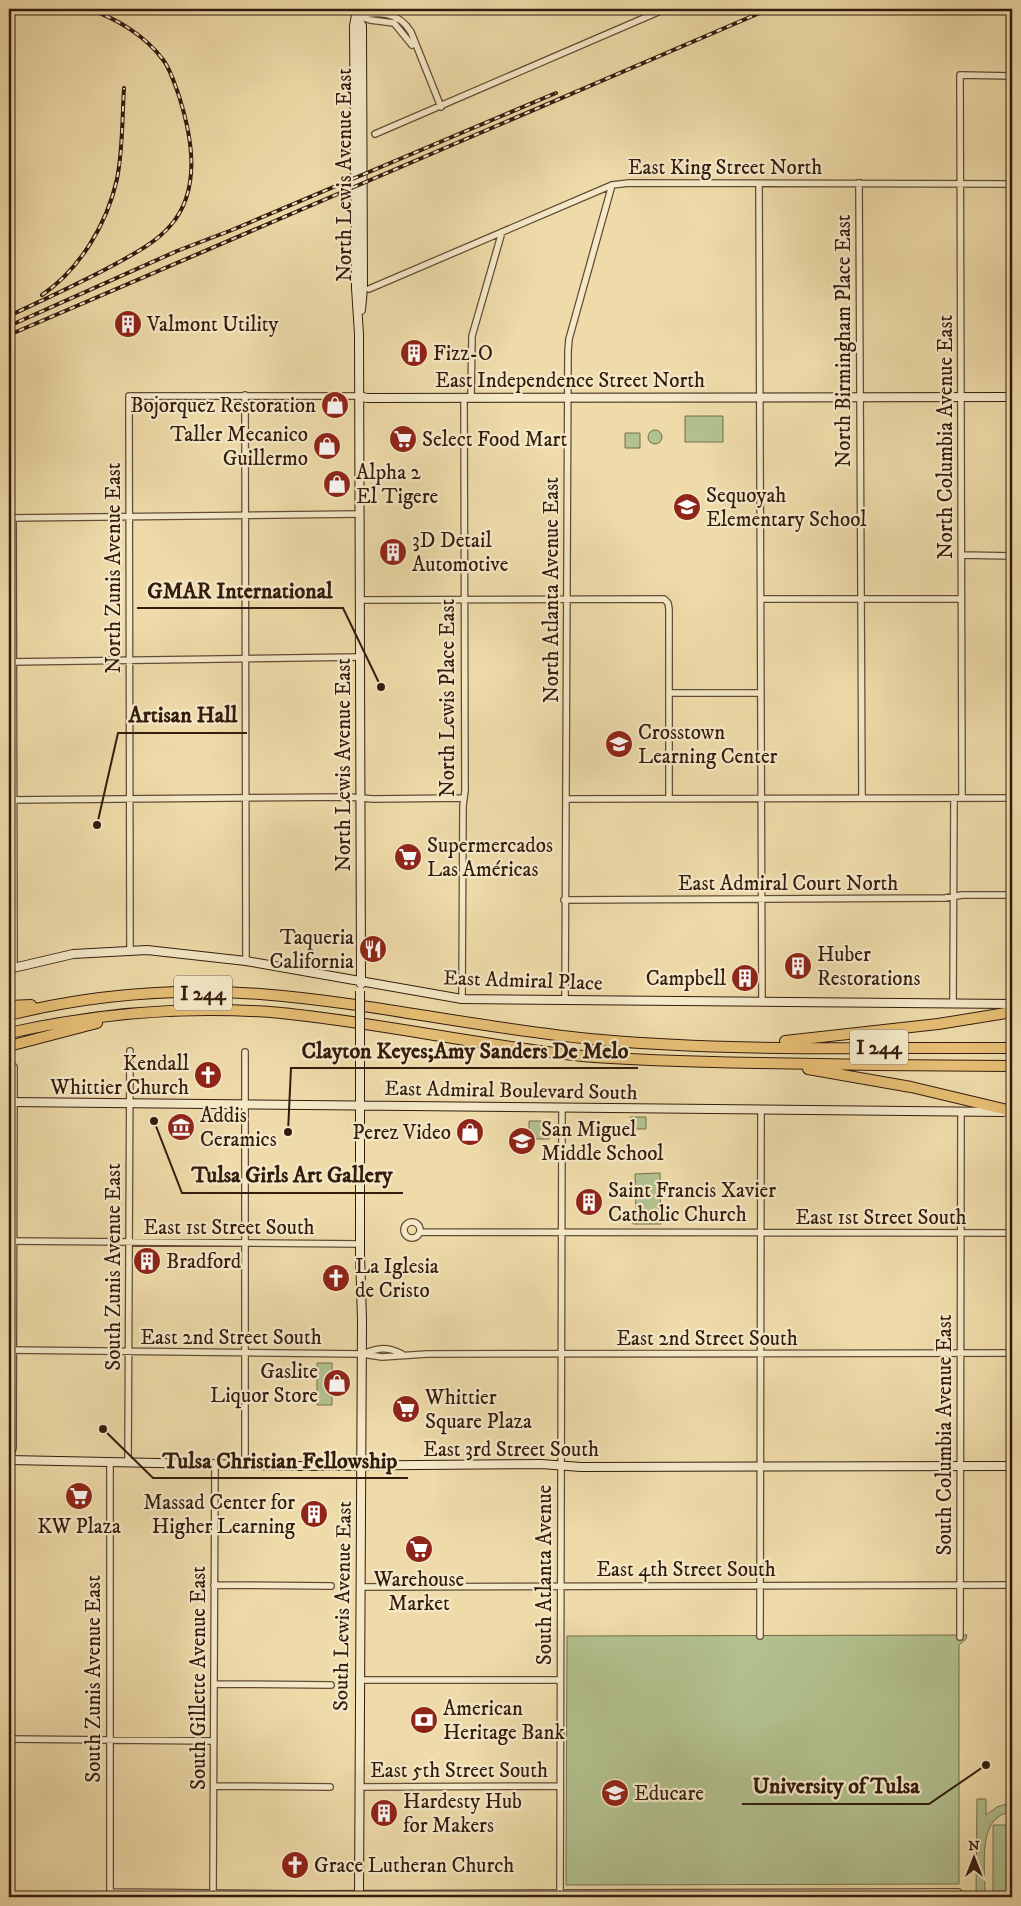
<svg xmlns="http://www.w3.org/2000/svg" width="1021" height="1906" font-family="'IM FELL DW Pica',serif">
  <style>
    .green { fill: #b2c18e; stroke: #726e4e }
    .lines { fill: none; stroke-linecap: round; stroke-linejoin: round }
    .street-casing { stroke: #624b35; stroke-width: 8 }
    .secondary-casing { stroke: #331b0e; stroke-width: 10 }
    .highway-casing { stroke: #331b0e; stroke-width: 12 }
    .street { stroke: #f4e8c7; stroke-width: 5.5 }
    .secondary { stroke: #f4e8c7; stroke-width: 8 }
    .highway { stroke: #e7be74; stroke-width: 10 }
    .rail-casing { stroke: #331b0e; stroke-width: 4 }
    .rail { stroke: #f4e8c7; stroke-width: 2; stroke-dasharray: 5.5; stroke-linecap: butt }
    .secondary-bridge-casing { stroke: #331b0e; stroke-width: 10; stroke-linecap: butt }
    .secondary-bridge { stroke: #f4e8c7; stroke-width: 8 }
    .labels { text-anchor: middle; stroke-width: 4.5; stroke-linejoin: round; paint-order: stroke }
    .shield { fill: #f4e8c7; stroke: #6d5846; stroke-width: 1 }
    .shield-label { font-size: 20px; font-weight: bold; fill: #331b0e }
    .street-label { font-size: 21px; fill: #331b0e; stroke: #f4e8c7 }
    .poi-label { font-size: 21px; fill: #331b0e; stroke: #f4e8c7; text-anchor: start }
    .leader { fill: none; stroke: #331b0e; stroke-width: 2 }
    .callout-dot { fill: #331b0e; stroke: #f4e8c7; stroke-width: 2 }
    .callout-label { font-size: 22px; text-anchor: middle; font-weight: bold; fill: #331b0e; stroke: #f4e8c7; stroke-width: 4.5; stroke-linejoin: round; paint-order: stroke }
  </style>
  <rect width="100%" height="100%" fill="#eedba9"/>
  <filter id="stains"><feTurbulence type="fractalNoise" baseFrequency=".004" numOctaves="4"/><feColorMatrix values="0 0 0 0 .2 0 0 0 0 .09 0 0 0 0 .02 0 0 0 .5 -.17"/></filter>
  <radialGradient id="worn" r=".72"><stop offset=".6" stop-color="#630" stop-opacity="0"/><stop offset="1" stop-color="#630" stop-opacity=".3"/></radialGradient>
  <path class="green" d="M685,416h38v26h-38z
    M648 437a7 7 0 1 1 14 0a7 7 0 1 1-14 0Z
    M625,433h15v15h-15z
    M630,1117h16v12h-16z
    M529,1121h20v18h-20z
    M660,1173l1,51h-28v-12h3l-1,-38z
    M317,1363h15v42h-15z
    M967,1635l-1,4 -7,6v239l-393,1 1,-249z
    M977,1799h9v16l11,-8 15,-5v10c-37,3 -26,59 -27,85h-9z
    M993,1825h19v72h-19z"/>
  <g class="lines">
    <g class="street-casing">
      <path id="street" d="M357,16c22,-5 42,-4 54,16l30,75
        M358,16l12,4 24,3 18,22
        M375,134l290,-125
        M859,183l3,615
        M759,184l3,818
        M369,289l243,-104 17,-2 383,1
        M245,395l1,566
        M471,398l1,-62 30,-104
        M9,518l351,-4
        M13,518l1,449
        M961,555l51,1
        M761,599h200
        M361,600l303,-1 4,4 1,6v190
        M9,662l352,-5
        M670,693h91
        M962,798l-2,-723 52,1
        M566,799l446,-1
        M9,800l340,-3 24,2 91,-1
        M564,900l381,-2 17,-3h50
        M130,950l-1,-554h230
        M462,999l1,-193 2,-15 -1,-393
        M565,1000l3,-649 1,-12 43,-154
        M953,1003l1,-205
        M404 1230a8 8 0 1 1 16 0a8 8 0 1 1-16 0Z
        M420,1232l592,1
        M9,1241l351,3
        M9,1350l353,4 20,3 45,-3 585,-1
        M362,1354c16,-6 25,-8 40,0
        M110,1461v436
        M9,1462l4,-14 1,-381
        M128,1462l2,-411
        M245,1463v-411
        M214,1585l117,1
        M360,1587l652,-2
        M760,1636l1,-526
        M960,1637l1,-525
        M359,1680h201
        M214,1684l117,1
        M9,1739l205,2
        M214,1786l116,1
        M359,1787l201,-1
        M110,1892l192,2 656,-2v5
        M213,1893l2,-430
        M560,1897l2,-790"/>
    </g>
    <g class="secondary-casing">
      <path id="secondary" d="M357,9l-3,17 2,262 3,46 2,650
        M357,16l5,10 1,262 -2,22
        M359,396l8,2 645,-1
        M9,969l64,-15 74,-4 99,11 216,38 550,5
        M9,1102l994,10
        M9,1460l290,6 242,-2 40,3 431,-1
        M359,1897l3,-577 -2,-66v-218"/>
    </g>
    <g class="highway-casing">
      <path id="highway" d="M9,1006l22,-1
        M9,1015c81,-20 168,-27 251,-21 115,9 227,36 342,46 136,12 274,7 410,8
        M9,1033c89,-20 180,-28 272,-20 101,10 200,33 301,43 59,5 118,6 177,7 84,2 169,3 253,3
        M785,1041l153,-17 74,-12
        M9,1046l88,-23
        M808,1069l103,18 101,24"/>
    </g>
    <use href="#street" class="street"/>
    <use href="#secondary" class="secondary"/>
    <use href="#highway" class="highway"/>
    <g class="rail-casing">
      <path id="rail" d="M42,295c38,-26 65,-71 75,-116 6,-30 5,-61 7,-91
        M9,316c38,-18 76,-35 112,-55 18,-10 36,-20 49,-35 32,-36 22,-89 9,-130 -4,-11 -8,-25 -15,-35 -18,-25 -49,-44 -77,-52
        M9,326l168,-75 55,-21 324,-137
        M9,335l760,-326"/>
    </g>
    <use href="#rail" class="rail"/>
    <g class="secondary-bridge-casing">
      <path id="secondary-bridge" d="M360,1036v-45"/>
    </g>
    <use href="#secondary-bridge" class="secondary-bridge"/>
  </g>
  <defs>
    <g id="building-disc" transform="scale(1.4375)"><circle r="9.5" fill="#8f2418" stroke="#f4e8c7"/><path d="M-4-6H4V6H1V3H-1V6H-4ZM-2.5-4.3h1.7v1.8h-1.7ZM.8-4.3h1.7v1.8H.8ZM-2.5-1h1.7V.8h-1.7ZM.8-1h1.7V.8H.8Z" fill="#fff"/></g>
    <g id="shop-disc" transform="scale(1.4375)"><circle r="9.5" fill="#8f2418" stroke="#f4e8c7"/><path d="M-5-2.5h2.3a2.7 3.5 0 0 1 5.4 0H5L5.5 6h-11ZM-1.5-2.5h3a1.5 2.3 0 0 0-3 0Z" fill="#fff"/></g>
    <g id="supermarket-disc" transform="scale(1.4375)"><circle r="9.5" fill="#8f2418" stroke="#f4e8c7"/><path d="M-6-5.5h2.5l.6 2H6L4.5 2H-2.5L-4.4-4H-6ZM-1.5 3.2a1.3 1.3 0 1 0 .1 0ZM3 3.2a1.3 1.3 0 1 0 .1 0Z" fill="#fff"/></g>
    <g id="school-disc" transform="scale(1.4375)"><circle r="9.5" fill="#8f2418" stroke="#f4e8c7"/><path d="M0-5L7-2L0 1L-7-2ZM-4 1L0 2.5L4 1V4Q0 6-4 4Z" fill="#fff"/></g>
    <g id="restaurant-disc" transform="scale(1.4375)"><circle r="9.5" fill="#8f2418" stroke="#f4e8c7"/><path d="M-5-6h1v4h1v-4h1v4h1v-4h1v5L-1.5 .5V6h-2V.5L-5-1ZM5-6V6H3V1.5H1.5Q1.5-4 5-6Z" fill="#fff"/></g>
    <g id="church-disc" transform="scale(1.4375)"><circle r="9.5" fill="#8f2418" stroke="#f4e8c7"/><path d="M-1.2-6h2.4v3.5h3.3v2.4h-3.3V6h-2.4V-.1h-3.3v-2.4h3.3Z" fill="#fff"/></g>
    <g id="museum-disc" transform="scale(1.4375)"><circle r="9.5" fill="#8f2418" stroke="#f4e8c7"/><path d="M0-6L6-3V-2H-6V-3ZM-5-1h2V3h-2ZM-1-1h2V3h-2ZM3-1h2V3H3ZM-6 4H6V6H-6Z" fill="#fff"/></g>
    <g id="bank-disc" transform="scale(1.4375)"><circle r="9.5" fill="#8f2418" stroke="#f4e8c7"/><path d="M-6-4H6V4H-6ZM0-2.3a2.3 2.3 0 1 0 0 4.6a2.3 2.3 0 1 0 0-4.6Z" fill="#fff"/></g>
  </defs>
  <g fill-rule="evenodd">
    <use href="#building-disc" x="128" y="324"/>
    <use href="#building-disc" x="414" y="353"/>
    <use href="#shop-disc" x="335" y="405"/>
    <use href="#supermarket-disc" x="403" y="439"/>
    <use href="#shop-disc" x="327" y="446"/>
    <use href="#shop-disc" x="337" y="484"/>
    <use href="#school-disc" x="687" y="507"/>
    <use href="#building-disc" x="393" y="552"/>
    <use href="#school-disc" x="619" y="744"/>
    <use href="#supermarket-disc" x="408" y="857"/>
    <use href="#restaurant-disc" x="373" y="949"/>
    <use href="#building-disc" x="798" y="966"/>
    <use href="#building-disc" x="745" y="978"/>
    <use href="#church-disc" x="208" y="1075"/>
    <use href="#museum-disc" x="181" y="1127"/>
    <use href="#shop-disc" x="470" y="1132"/>
    <use href="#school-disc" x="522" y="1141"/>
    <use href="#building-disc" x="589" y="1202"/>
    <use href="#building-disc" x="147" y="1261"/>
    <use href="#church-disc" x="336" y="1278"/>
    <use href="#shop-disc" x="337" y="1383"/>
    <use href="#supermarket-disc" x="406" y="1409"/>
    <use href="#supermarket-disc" x="79" y="1496"/>
    <use href="#building-disc" x="314" y="1514"/>
    <use href="#supermarket-disc" x="419" y="1549"/>
    <use href="#bank-disc" x="424" y="1720"/>
    <use href="#school-disc" x="615" y="1793"/>
    <use href="#building-disc" x="384" y="1813"/>
    <use href="#church-disc" x="295" y="1865"/>
  </g>
  <g class="labels">
    <g class="shield">
      <rect x="174" y="975.5" width="58" height="35" rx="4"/>
      <rect x="850" y="1029.5" width="58" height="35" rx="4"/>
    </g>
    <g class="shield-label">
      <text x="203" y="1000">I 244</text>
      <text x="879" y="1054">I 244</text>
    </g>
    <g class="street-label">
      <text x="725" y="174">East King Street North</text>
      <text transform="translate(344 175) rotate(-90)" y="7">North Lewis Avenue East</text>
      <text transform="translate(843 341) rotate(-90)" y="7">North Birmingham Place East</text>
      <text x="570" y="387">East Independence Street North</text>
      <text transform="translate(945 437) rotate(-90)" y="7">North Columbia Avenue East</text>
      <text transform="translate(113 568) rotate(-90)" y="7">North Zunis Avenue East</text>
      <text transform="translate(551 590) rotate(-90)" y="7">North Atlanta Avenue East</text>
      <text transform="translate(447 698) rotate(-90)" y="7">North Lewis Place East</text>
      <text transform="translate(343 765) rotate(-90)" y="7">North Lewis Avenue East</text>
      <text x="788" y="890">East Admiral Court North</text>
      <text transform="translate(523 980) rotate(2)" y="7">East Admiral Place</text>
      <text transform="translate(511 1090) rotate(1)" y="7">East Admiral Boulevard South</text>
      <text x="881" y="1224">East 1st Street South</text>
      <text x="229" y="1234">East 1st Street South</text>
      <text transform="translate(113 1267) rotate(-90)" y="7">South Zunis Avenue East</text>
      <text x="231" y="1344">East 2nd Street South</text>
      <text x="707" y="1345">East 2nd Street South</text>
      <text transform="translate(944 1435) rotate(-90)" y="7">South Columbia Avenue East</text>
      <text x="511" y="1456">East 3rd Street South</text>
      <text x="686" y="1576">East 4th Street South</text>
      <text transform="translate(544 1575) rotate(-90)" y="7">South Atlanta Avenue</text>
      <text transform="translate(342 1606) rotate(-89)" y="7">South Lewis Avenue East</text>
      <text transform="translate(198 1678) rotate(-90)" y="7">South Gillette Avenue East</text>
      <text transform="translate(93 1679) rotate(-90)" y="7">South Zunis Avenue East</text>
      <text x="459" y="1777">East 5th Street South</text>
    </g>
    <g class="poi-label">
      <text x="147" y="331">Valmont Utility</text>
      <text x="433" y="360">Fizz-O</text>
      <text x="316" y="412" text-anchor="end">Bojorquez Restoration</text>
      <text x="308" y="441" text-anchor="end">Taller Mecanico<tspan x="308" dy="24">Guillermo</tspan></text>
      <text x="422" y="446">Select Food Mart</text>
      <text x="356" y="479">Alpha 2<tspan x="356" dy="24">El Tigere</tspan></text>
      <text x="706" y="502">Sequoyah<tspan x="706" dy="24">Elementary School</tspan></text>
      <text x="412" y="547">3D Detail<tspan x="412" dy="24">Automotive</tspan></text>
      <text x="638" y="739">Crosstown<tspan x="638" dy="24">Learning Center</tspan></text>
      <text x="427" y="852">Supermercados<tspan x="427" dy="24">Las Américas</tspan></text>
      <text x="354" y="944" text-anchor="end">Taqueria<tspan x="354" dy="24">California</tspan></text>
      <text x="817" y="961">Huber<tspan x="817" dy="24">Restorations</tspan></text>
      <text x="726" y="985" text-anchor="end">Campbell</text>
      <text x="189" y="1070" text-anchor="end">Kendall<tspan x="189" dy="24">Whittier Church</tspan></text>
      <text x="200" y="1122">Addis<tspan x="200" dy="24">Ceramics</tspan></text>
      <text x="541" y="1136">San Miguel<tspan x="541" dy="24">Middle School</tspan></text>
      <text x="451" y="1139" text-anchor="end">Perez Video</text>
      <text x="608" y="1197">Saint Francis Xavier<tspan x="608" dy="24">Catholic Church</tspan></text>
      <text x="166" y="1268">Bradford</text>
      <text x="355" y="1273">La Iglesia<tspan x="355" dy="24">de Cristo</tspan></text>
      <text x="318" y="1378" text-anchor="end">Gaslite<tspan x="318" dy="24">Liquor Store</tspan></text>
      <text x="425" y="1404">Whittier<tspan x="425" dy="24">Square Plaza</tspan></text>
      <text x="295" y="1509" text-anchor="end">Massad Center for<tspan x="295" dy="24">Higher Learning</tspan></text>
      <text x="79" y="1533" text-anchor="middle">KW Plaza</text>
      <text x="419" y="1586" text-anchor="middle">Warehouse<tspan x="419" dy="24">Market</tspan></text>
      <text x="443" y="1715">American<tspan x="443" dy="24">Heritage Bank</tspan></text>
      <text x="634" y="1800">Educare</text>
      <text x="403" y="1808">Hardesty Hub<tspan x="403" dy="24">for Makers</tspan></text>
      <text x="314" y="1872">Grace Lutheran Church</text>
    </g>
  </g>
  <path class="leader" d="M381 687L343 608H137M97 825L118 733H247M288 1132L291 1068H638M154 1121L182 1193H403M103 1429L153 1478H408M986 1765L929 1804H742"/>
  <g class="callout-dot">
    <circle cx="381" cy="687" r="5"/>
    <circle cx="97" cy="825" r="5"/>
    <circle cx="288" cy="1132" r="5"/>
    <circle cx="154" cy="1121" r="5"/>
    <circle cx="103" cy="1429" r="5"/>
    <circle cx="986" cy="1765" r="5"/>
  </g>
  <g class="callout-label">
    <text x="240" y="598">GMAR International</text>
    <text x="183" y="722">Artisan Hall</text>
    <text x="465" y="1058">Clayton Keyes;Amy Sanders De Melo</text>
    <text x="292" y="1182">Tulsa Girls Art Gallery</text>
    <text x="280" y="1468">Tulsa Christian Fellowship</text>
    <text x="836" y="1793">University of Tulsa</text>
  </g>
  <rect width="1021" height="1906" fill="none" stroke="#eedba9" stroke-width="30"/>
  <rect x="10" y="10" width="1001" height="1886" fill="none" stroke="#331b0e" stroke-width="2.5"/>
  <rect x="15" y="15" width="991" height="1876" fill="none" stroke="#331b0e"/>
  <g transform="translate(974 1858)" stroke="#f4e8c7" stroke-width="4" paint-order="stroke">
  <path d="M0-4L9 19L0 12L-9 19Z" fill="#331b0e"/>
  <text y="-8" font-size="14" font-weight="bold" text-anchor="middle" fill="#331b0e">N</text>
  </g>
  <rect width="100%" height="100%" filter="url(#stains)"/>
  <rect width="100%" height="100%" fill="url(#worn)"/>
</svg>
